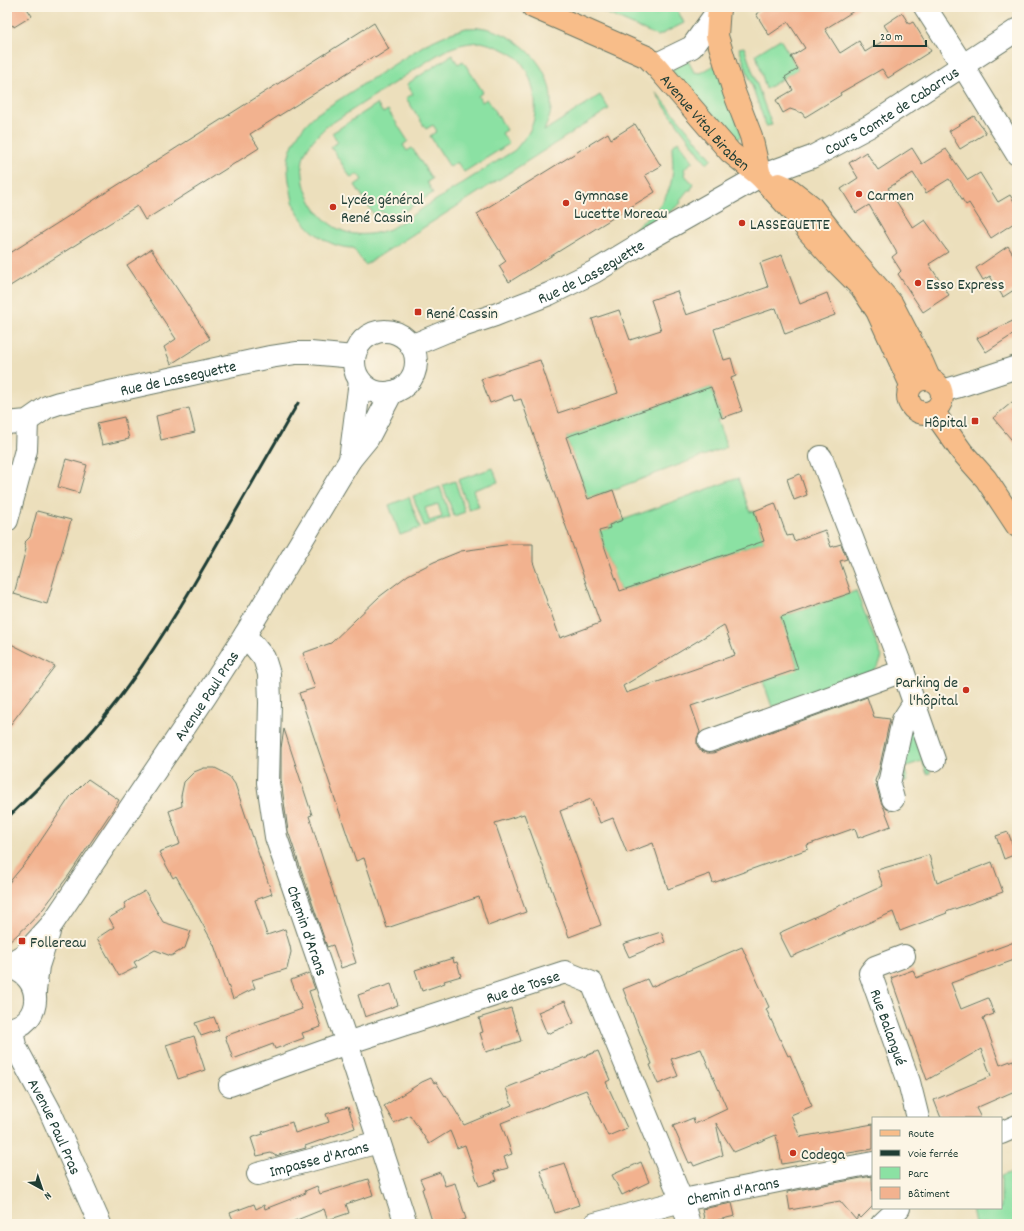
<svg xmlns="http://www.w3.org/2000/svg" width="1024" height="1231" font-family="Dekko,sans-serif">
  <style>
    .green { fill: #8be1a3; stroke: #558f6c; fill-rule: evenodd }
    .building { fill: #f2b28f; fill-rule: evenodd }
    .lines { fill: none; stroke-linecap: round; stroke-linejoin: round }
    .minor-casing { stroke: #677664; stroke-width: 24 }
    .major-casing { stroke: #677664; stroke-width: 24 }
    .minor { stroke: #fff; stroke-width: 22 }
    .major { stroke: #f8bd89; stroke-width: 22 }
    .rail { stroke: #1f3d34; stroke-width: 3 }
    .poi-dot { fill: #c8321e; stroke: #fcf5e5; stroke-width: 1.5 }
    .labels { text-anchor: middle; stroke-width: 4; stroke-linejoin: round; paint-order: stroke }
    .street-label { font-size: 16px; fill: #1f3d34; stroke: #fcf5e5 }
    .poi-label { font-size: 16px; fill: #1f3d34; stroke: #fcf5e5; text-anchor: start }
  </style>
  <rect width="100%" height="100%" fill="#fcf5e5"/>
  <filter id="ink" filterUnits="userSpaceOnUse"><feTurbulence type="fractalNoise" baseFrequency=".025" numOctaves="2"/><feDisplacementMap in="SourceGraphic" scale="8" xChannelSelector="R" yChannelSelector="G"/><feConvolveMatrix kernelMatrix="1 2 1 2 8 2 1 2 1" color-interpolation-filters="sRGB"/></filter>
  <filter id="wash" filterUnits="userSpaceOnUse"><feTurbulence type="fractalNoise" baseFrequency=".012" numOctaves="4" result="noise"/><feDisplacementMap in="SourceGraphic" scale="16" xChannelSelector="R" yChannelSelector="G"/><feGaussianBlur stdDeviation="0.9" result="paint"/><feColorMatrix in="noise" values="0 0 0 0 0 0 0 0 0 0 0 0 0 0 0 0 0 1.4 0 .05"/><feComposite in="paint" operator="in"/></filter>
  <g filter="url(#wash)">
    <rect width="100%" height="100%" fill="#ecdfbc"/>
    <path class="green" d="M592,7h84l8,16 -26,13z
      M466,28c6,0 13,-1 19,0 36,8 69,40 66,79 0,9 -4,16 -7,24l56,-36 9,14 -244,156 -12,-17c-24,0 -47,-18 -58,-40 -3,-9 -4,-18 -6,-27 -1,-8 -2,-18 0,-25 4,-17 14,-30 26,-41l111,-71 22,-10zM481,42c12,3 24,7 34,14 7,5 12,15 15,23 7,18 8,40 -3,56 -4,5 -8,10 -12,15l-125,79c-30,11 -56,6 -75,-21 -5,-8 -9,-15 -11,-25 -1,-8 -3,-19 0,-27 4,-12 13,-20 22,-29l108,-70c16,-10 28,-14 47,-15z
      M780,39l18,30 -32,20 -10,-35z
      M744,47l20,57 8,21 -6,1 -27,-78z
      M452,55l6,9 5,-3 20,31 -5,4 4,6 5,-3 20,31 -5,3 7,11 -45,28 -7,-10 -7,5 -20,-31 7,-5 -4,-6 -7,4 -20,-31 7,-4 -6,-10z
      M687,59l7,13 7,1 15,-9 26,71 -8,7 -64,-72z
      M655,91l57,68 -5,5 -45,-61z
      M377,104l6,9 5,-3 20,31 -5,4 4,6 5,-3 20,31 -5,3 6,11 -44,28 -7,-10 -7,5 -20,-31 7,-5 -4,-6 -7,4 -20,-31 7,-5 -6,-9z
      M678,141l15,20 -9,8 1,3 -1,2 9,10 -2,6h-3l-8,10 1,3 -10,8 -35,19 -1,-2c17,-13 34,-28 37,-51 2,-10 0,-21 0,-31z
      M711,387l11,31 -5,2 10,27 -139,52 -22,-62z
      M493,468l5,14 -25,8 6,17 -10,3 -11,-30z
      M738,478l12,34 4,-1 10,30 -144,50 -22,-62h8l4,-1 -1,-3z
      M455,481l10,31 -11,4 -11,-31z
      M440,487l10,30 -26,9 -11,-30zM438,504l4,13 -13,4 -4,-13z
      M409,497l11,31 -20,7 -11,-30z
      M856,591l26,66c-3,9 -6,13 -15,17l-95,33 -9,-26 35,-13 -18,-53 10,-1z
      M911,723l19,46v4l-3,1 -5,-13 -18,6 4,14 -8,1z
      M1017,1170v54h-42l-3,-16h29v-32z"/>
    <g id="blocks">
      <path class="building" d="M7,7h19l6,9 -18,11 -1,-2 -6,4z
        M767,7h93l-35,22 15,24 19,-12 6,11 26,-16 -7,-11 18,-12 7,11 4,-2 18,29 -43,27 -6,-9 -42,24 1,2 -36,22 -3,-4 -12,-4 -7,4 -7,-13 17,-10 -8,-13 13,-8 -7,-12 14,-9 -17,-26 -19,13 -13,-21z
        M374,23l15,26 -14,9 -1,-2 -124,78 9,14 -114,72 -8,-14 -130,82v-33z
        M974,116l12,17 -26,16 -11,-18z
        M635,124l26,42 -16,9 10,17 -146,90 -10,-16 7,-5 -29,-47 131,-81 3,6z
        M912,148l10,16 24,-15 22,31 12,-7 18,29 12,-7 7,11v15l-26,17 -22,-35 -3,2 -17,-26 -23,14 -13,-20 -25,15 25,40 12,-8 23,32 -19,12 20,31 -26,17 -25,-38 3,-3 -9,-14 5,-4 -28,-48 -13,8 -15,-24 17,-11 -9,-15 17,-11 12,18z
        M1008,246l9,15v27l-14,9 -13,-21 -7,4 -7,-12z
        M151,249l59,90 -39,25 -7,-17 12,-8 -49,-74z
        M782,255l18,49 27,-11 8,22 -50,19 -9,-26 -62,21 10,31 7,-2 5,18 -5,2 11,33 -20,7 -11,-31 -145,50 22,62 25,-9 10,30 -14,5 1,3 -11,3 21,60 144,-50 -10,-30 21,-8 12,33 5,-1 2,6 31,-11 6,17 10,-3 6,15 -7,2 11,32 -70,24 17,52 -107,37 9,26 -3,6v7l4,6 6,2h6l154,-56 7,20 16,2 -11,51 -4,11 6,21 3,6 7,18 -33,12 -3,-10 -48,17 1,4 -95,34 -3,-9 -42,15 -15,-46 -26,10 -14,-35 -13,5 -9,-24 -31,12 41,114 -32,12 -45,-123 -29,9 31,89 -38,14 -9,-29 -92,31 -23,-70 -8,3 -57,-168 16,-5 -12,-35 28,-10 48,-46 29,-22 26,-13 27,-11 51,-7h21v18l27,76 40,-15 -79,-224 -7,2 -2,-6 -22,8 -9,-24 59,-19 18,53 60,-20 -26,-74 27,-9 11,30 31,-10 -10,-30 26,-9 9,24 82,-28 -8,-24zM724,625l11,30 -109,38 -3,-7z
        M1017,319v13l-31,20 -9,-14z
        M1017,398v48l-24,-28z
        M189,408l6,24 -34,8 -5,-24z
        M124,417l5,22 -27,6 -5,-22z
        M66,459l21,6 -8,28 -21,-6z
        M800,474l7,21 -13,5 -7,-21z
        M37,511l34,9 -24,84 -33,-10 12,-45 -2,-6 6,-6z
        M7,642l48,24 -48,63z
        M284,729l28,86 -3,1 47,147 -15,5 -8,-23 -6,2 -39,-116 -7,-51v-32z
        M204,768h11l6,3 9,6 5,7 37,110 -17,6 12,35 18,-6 5,17 1,6 -4,17 -35,11 3,8 -22,11 -19,-54 -38,-69 -3,2 -14,-26 21,-8 -11,-33 13,-5 -1,-10 3,-14 10,-10z
        M88,779l31,21 -50,75 -26,34 -15,16 -21,19v-59l20,-24 43,-64z
        M1008,832l8,22 -12,5 -8,-23z
        M929,855l8,28 55,-21 11,30 -57,20 1,1 -47,18 -7,-19 -102,45 -12,-24 104,-47 -6,-16z
        M145,891l18,31 28,9 -6,17 -14,8 -16,-6 -21,12 3,5 -18,9 -22,-38 17,-11 -5,-9 17,-10 -2,-5z
        M661,932l4,10 -36,15 -6,-13z
        M1017,941v18l-66,24 10,26 27,-11 6,16 -11,4 17,47 13,-5 4,9v21l-41,18 5,10h-40l-7,-18 57,-24 -10,-27 -54,31 -36,-102 22,-8 3,8z
        M742,947l27,60 -3,2 22,47 2,-1 22,51 -21,9 9,22 73,-13v25l-91,15 -6,-29 -42,17 -18,-29 7,32 -29,11 -2,-4 -3,1 -16,-37 20,-8 2,6 32,-15 -26,-60 -30,10 7,17 -20,8 -8,-19 2,-1 -29,-75 24,-10 4,8z
        M453,958l1,5 3,-1 4,14 -17,5 1,2 -23,8 -7,-21z
        M309,973l6,16 -6,2 12,36 -19,6 2,5 -29,11 -2,-5 -40,15 -8,-23 77,-27 -11,-29z
        M391,984l7,21 -33,12 -7,-22z
        M565,1001l9,22 -27,11 -9,-22z
        M511,1008l10,33 -35,11 -6,-19 3,-1 -4,-14z
        M214,1017l5,13 -18,6 -6,-13z
        M194,1036l11,34 -27,9 -12,-34z
        M598,1051l12,29 -4,2 21,46 -19,8 -22,-46 -85,33 11,31 -8,3 4,11 -14,4 3,8 -18,6 -14,-41 -8,3 -7,-17 -21,13 -19,-29 -16,8 -10,-17 38,-24 9,-4 3,5 2,-1 9,14 1,-1 18,30 48,-20 -6,-17z
        M348,1107l7,21 -50,18 1,2 -15,4v-1l-15,5 -5,-3 -14,3 -6,-18 12,-4 -1,-2 30,-10 3,11 34,-11 -3,-8z
        M641,1162l8,20 -27,13 -10,-20z
        M565,1163l14,42 -24,8 -15,-43z
        M440,1172l5,14 10,-3 11,36 -15,5h-18l-11,-35 2,-1 -4,-9z
        M872,1176l1,30 -12,12 -2,-2 -3,4 -16,-19 -50,9 -3,-18z
        M368,1179l5,16 -27,9 3,9 -21,7 -4,-11 -37,15h-52l-5,-11 24,-9 2,5 8,-4 1,4 41,-16 -1,-2 12,-5 3,8z
        M732,1203l3,13 -17,4 1,4h-14l-3,-15z"/>
    </g>
  </g>
  <g filter="url(#ink)">
    <use href="#blocks" fill-opacity="0" stroke="#677664" stroke-width="1"/>
    <g class="lines">
      <g class="minor-casing">
        <g id="minor">
          <path d="M925,7l38,59 54,88"/>
          <path d="M655,65l37,-18 27,-38"/>
          <circle cx="385" cy="362" r="31"/>
          <path id="s1" d="M411,346l36,-15 48,-16 54,-21 45,-22 53,-32 113,-64 52,-19 58,-31 147,-96"/>
          <path d="M942,391l14,-4 61,-20"/>
          <path id="s2" d="M7,423l20,-2 20,-14 12,-4 211,-46 26,-4h14l44,4"/>
          <path d="M821,457l82,214 31,89"/>
          <path d="M350,460l10,-79"/>
          <path d="M7,520l19,-70 1,-29"/>
          <path id="s3" d="M245,635l19,23 5,16 1,29 -2,80 8,54 71,206 59,181"/>
          <path d="M709,741l194,-70"/>
          <path d="M893,799l-4,-15 14,-64 11,-17"/>
          <path id="s4" d="M904,956l-29,11 -5,6 39,109 9,36"/>
          <path id="s5" d="M7,965l17,-10 28,-31 153,-227 40,-62 105,-175 18,-22 24,-46"/>
          <path d="M7,967c39,7 36,59 0,62"/>
          <path d="M35,991l3,-25 11,-34"/>
          <path id="s6" d="M12,1029l3,17 35,65 50,113"/>
          <path id="s7" d="M230,1085l117,-42 218,-71 27,11 90,218 7,23"/>
          <path d="M1001,1133l16,-7"/>
          <path id="s8" d="M258,1174l121,-32"/>
          <path id="s9" d="M595,1224l98,-26 105,-21 75,-14"/>
          <path d="M882,1224l17,-16"/>
        </g>
      </g>
      <g class="major-casing">
        <g id="major">
          <path id="s10" d="M533,7l114,50 8,8 75,87 30,24 37,40 11,15 29,32 24,24 16,24 34,74"/>
          <path d="M719,7l-2,29 17,56 17,44 9,40"/>
          <path d="M779,184l9,4 23,18 38,48 43,50 30,58 7,16"/>
          <circle cx="925" cy="396" r="17"/>
          <path d="M933,411l29,41 24,27 31,47"/>
        </g>
      </g>
      <use href="#minor" class="minor"/>
      <use href="#major" class="major"/>
      <path class="rail" d="M7,818c39,-37 78,-75 110,-117 39,-52 72,-107 104,-164 25,-44 51,-89 77,-134"/>
    </g>
  </g>
  <g class="poi-dot">
    <circle cx="859" cy="194" r="4"/>
    <circle cx="566" cy="203" r="4"/>
    <circle cx="333" cy="207" r="4"/>
    <circle cx="742" cy="223" r="4"/>
    <circle cx="918" cy="283" r="4"/>
    <rect x="414" y="308" width="8" height="8" rx="2"/>
    <rect x="971" y="417" width="8" height="8" rx="2"/>
    <circle cx="966" cy="690" r="4"/>
    <rect x="18" y="937" width="8" height="8" rx="2"/>
    <circle cx="793" cy="1153" r="4"/>
  </g>
  <g class="labels">
    <g class="street-label">
      <text dy="6" stroke="none"><textPath href="#s1" startOffset="537">Cours Comte de Cabarrus</textPath></text>
      <text dy="6" stroke="none"><textPath href="#s10" startOffset="212">Avenue Vital Biraben</textPath></text>
      <text dy="6" stroke="none"><textPath href="#s1" startOffset="195">Rue de Lasseguette</textPath></text>
      <text dy="6" stroke="none"><textPath href="#s2" startOffset="179">Rue de Lasseguette</textPath></text>
      <text dy="6" stroke="none"><textPath href="#s5" startOffset="337">Avenue Paul Pras</textPath></text>
      <text dy="6" stroke="none"><textPath href="#s3" startOffset="309">Chemin d'Arans</textPath></text>
      <text dy="6" stroke="none"><textPath href="#s7" startOffset="309">Rue de Tosse</textPath></text>
      <text dy="6" stroke="none"><textPath href="#s4" startOffset="96">Rue Balangué</textPath></text>
      <text dy="6" stroke="none"><textPath href="#s6" startOffset="107">Avenue Paul Pras</textPath></text>
      <text dy="6" stroke="none"><textPath href="#s8" startOffset="63">Impasse d'Arans</textPath></text>
      <text dy="6" stroke="none"><textPath href="#s9" startOffset="142">Chemin d'Arans</textPath></text>
    </g>
    <g class="poi-label">
      <text x="574" y="200">Gymnase<tspan x="574" dy="18">Lucette Moreau</tspan></text>
      <text x="867" y="200">Carmen</text>
      <text x="341" y="204">Lycée général<tspan x="341" dy="18">René Cassin</tspan></text>
      <text x="750" y="229">LASSEGUETTE</text>
      <text x="926" y="289">Esso Express</text>
      <text x="426" y="318">René Cassin</text>
      <text x="967" y="427" text-anchor="end">Hôpital</text>
      <text x="958" y="687" text-anchor="end">Parking de<tspan x="958" dy="18">l'hôpital</tspan></text>
      <text x="30" y="947">Follereau</text>
      <text x="801" y="1159">Codega</text>
    </g>
  </g>
  <rect width="1024" height="1231" fill="none" stroke="#fcf5e5" stroke-width="24"/>
  <rect x="872" y="1117" width="130" height="92" fill="#fcf5e5" stroke="#a4ab9e"/>
  <rect x="880" y="1130" width="20" height="6" fill="#f8bd89" stroke="#a4ab9e"/>
  <text x="908" y="1137" font-size="12" fill="#1f3d34">Route</text>
  <rect x="880" y="1150" width="20" height="6" fill="#1f3d34" stroke="#a4ab9e"/>
  <text x="908" y="1157" font-size="12" fill="#1f3d34">Voie ferrée</text>
  <rect x="880" y="1167" width="20" height="12" fill="#8be1a3" stroke="#a4ab9e"/>
  <text x="908" y="1177" font-size="12" fill="#1f3d34">Parc</text>
  <rect x="880" y="1187" width="20" height="12" fill="#f2b28f" stroke="#a4ab9e"/>
  <text x="908" y="1197" font-size="12" fill="#1f3d34">Bâtiment</text>
  <g transform="translate(42 1189) rotate(140)" stroke="#fcf5e5" stroke-width="3" paint-order="stroke">
  <path d="M0-3L7 15L0 10L-7 15Z" fill="#1f3d34"/>
  <text y="-6" font-size="11" font-weight="bold" text-anchor="middle" fill="#1f3d34">N</text>
  </g>
  <path d="M874 40v6h52v-6" fill="none" stroke="#1f3d34" stroke-width="2"/>
  <text x="880" y="40" font-size="12" fill="#1f3d34" stroke="#fcf5e5" stroke-width="3" paint-order="stroke">20 m</text>
</svg>
